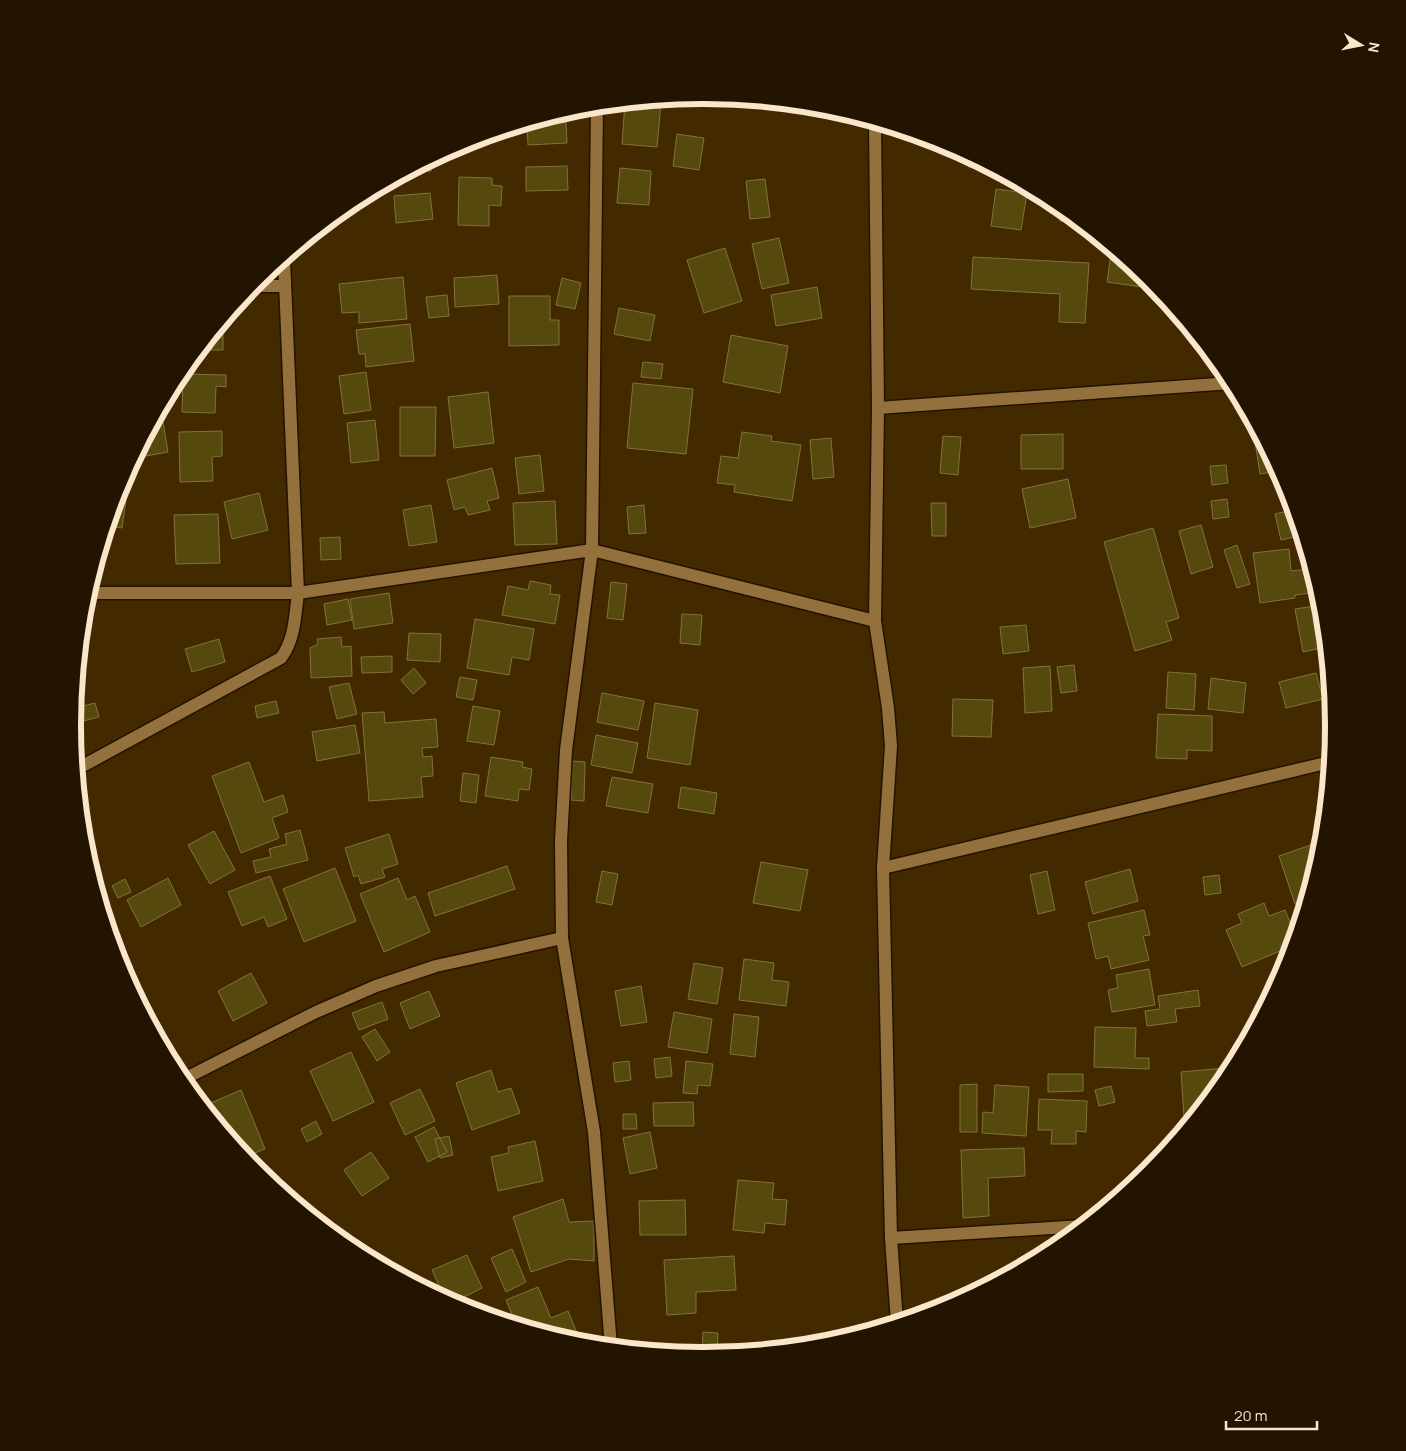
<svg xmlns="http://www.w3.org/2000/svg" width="1406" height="1451" font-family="Manrope,sans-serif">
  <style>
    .building { fill: #56490d; stroke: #827336 }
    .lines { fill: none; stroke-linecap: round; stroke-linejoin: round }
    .minor-casing { stroke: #241300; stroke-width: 15 }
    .tertiary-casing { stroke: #241300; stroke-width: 15 }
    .minor { stroke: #94713c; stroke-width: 12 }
    .tertiary { stroke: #94713c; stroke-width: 12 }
    .rim { fill: none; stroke: #fae6cb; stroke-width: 6 }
  </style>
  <rect width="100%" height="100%" fill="#422900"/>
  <path class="building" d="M639,101l22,2 -4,44 -35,-3 3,-41z
    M566,122l1,21 -39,2 -1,-20z
    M677,134l27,4 -5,32 -26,-4z
    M967,155l17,9v1l-16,2z
    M431,160v11l-24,1z
    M567,166l1,24 -42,1v-24z
    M620,168l31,3 -2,34 -32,-2z
    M459,177l33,1v7l10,1 -1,20 -12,-1v21l-31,-1z
    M765,179l5,38 -20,2 -4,-38z
    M996,189l31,4 -6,37 -30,-4z
    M430,193l3,26 -37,4 -2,-27z
    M1060,207l18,15 -18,-1z
    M779,238l10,45 -27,6 -10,-45z
    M725,248l17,53 -38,12 -17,-53z
    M1111,254l7,1 26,21 -2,11 -35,-5z
    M973,257l116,6 -4,60 -26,-1 1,-28 -89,-5z
    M497,275l2,29 -44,3 -1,-29z
    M403,277l4,42 -48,4v-11l-17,1 -3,-29z
    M562,278l19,5 -6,26 -19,-4z
    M817,287l5,31 -46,8 -5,-31z
    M447,295l2,21 -20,2 -3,-21z
    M509,296h41v24h9v25l-50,1z
    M619,308l36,7 -5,26 -36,-7z
    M223,321v29h-24z
    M410,324l4,37 -48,6 -1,-13h-6l-3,-24z
    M731,335l57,11 -8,47 -57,-11z
    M643,362l20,2 -2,15 -20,-2z
    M366,372l5,38 -27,4 -5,-38z
    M183,374l43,1v12l-10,-1 -1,27 -33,-1z
    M633,383l60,6 -7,65 -59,-6z
    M488,392l6,51 -40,5 -6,-51z
    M400,407h36l-1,49h-35z
    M375,420l4,40 -28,3 -4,-40z
    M163,422l5,30 -33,6 18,-35z
    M1252,422l27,49 -19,3z
    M222,431v25l-10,1 1,24 -33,1 -1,-50z
    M742,432l30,4 -1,5 30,4 -9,56 -58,-9 1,-7 -18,-2 4,-27 17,2z
    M1063,434v35h-42v-34z
    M943,436l18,1 -3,38 -18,-2z
    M831,438l3,39 -21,2 -3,-39z
    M540,455l4,36 -25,3 -4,-36z
    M1226,465l2,18 -16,2 -2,-19z
    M492,468l7,30 -12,3 3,9 -22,5 -3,-8 -11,3 -7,-30z
    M1068,479l8,39 -46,10 -8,-39z
    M259,493l9,37 -36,9 -8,-37z
    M116,499l10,1 -4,28 -14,-2z
    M1227,499l2,18 -16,2 -2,-18z
    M555,501l2,43 -42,1 -2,-42z
    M931,503h15v33h-14z
    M431,505l6,37 -28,4 -6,-36z
    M644,505l2,28 -17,1 -2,-27z
    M1288,511l6,26 -13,3 -6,-26z
    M218,514l2,49 -44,1 -2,-49z
    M1201,525l12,42 -22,7 -12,-43z
    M1153,528l26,90 -13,4 6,18 -37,11 -31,-109z
    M340,537l1,22 -20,1 -1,-22z
    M1237,545l13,39 -13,4 -13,-38z
    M1289,549l2,22 17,-2 3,24 -16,2v3l-35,5 -7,-50z
    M530,581l21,4 -1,9 10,1 -5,29 -53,-9 6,-29 20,4z
    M611,582l16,2 -4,36 -16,-2z
    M389,593l4,30 -39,6 -4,-30z
    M348,599l4,21 -25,5 -3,-21z
    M1322,605l4,42 -23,5 -8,-43z
    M682,614l20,1 -2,30 -20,-2z
    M475,619l59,10 -5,31 -17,-3 -3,18 -42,-7z
    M1026,625l3,26 -26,3 -3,-27z
    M409,633l32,1 -1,28 -33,-2z
    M341,637l1,10 9,-1 1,30 -41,2 -1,-30 8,-4 -1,-5z
    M219,639l6,23 -33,10 -7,-23z
    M392,656v16l-30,1 -1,-16z
    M1074,665l3,26 -16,2 -4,-26z
    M1050,666l2,45 -27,2 -2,-45z
    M414,668l12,15 -13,11 -12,-14z
    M1168,672l28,2 -2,36 -28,-2z
    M1316,673l7,26 -37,9 -7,-26z
    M460,677l17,3 -4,20 -17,-3z
    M1211,678l35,5 -3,30 -35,-4z
    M349,683l8,31 -20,5 -8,-32z
    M602,693l42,8 -6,29 -41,-8z
    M953,699l40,1 -2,37 -39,-1z
    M276,701l3,12 -22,5 -2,-12z
    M95,703l4,14 -16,4 -4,-14z
    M655,703l43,7 -8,55 -43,-7z
    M473,706l27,5 -6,34 -27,-4z
    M384,712l1,11 51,-4 2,28 -16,1 1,9 9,-1 1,20 -12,1 2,20 -54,4 -7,-88z
    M1158,714l54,2v35l-25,-1v9l-31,-1z
    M355,725l5,28 -43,8 -5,-29z
    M596,735l42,8 -6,30 -41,-8z
    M491,757l32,5 -1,5 10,2 -3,21 -10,-1 -1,12 -33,-5z
    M572,761l13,1 -1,39 -13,-1z
    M249,762l15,40 19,-7 5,17 -16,6 7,20 -38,15 -29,-77z
    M463,773l16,2 -3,28 -16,-2z
    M612,777l41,7 -5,29 -42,-7z
    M681,787l36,6 -3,21 -36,-6z
    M300,830l8,30 -52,13 -3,-12 18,-4 -2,-8 18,-5 -2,-10z
    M214,831l21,39 -25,14 -22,-39z
    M389,834l9,30 -16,5 3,8 -24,7 -3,-9 -4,2 -9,-29z
    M1322,841l-1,8 -15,52 -11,3 -16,-48z
    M761,862l47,8 -8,41 -47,-8z
    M507,866l8,23 -80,27 -7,-23z
    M335,868l21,53 -52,21 -21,-53z
    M1130,869l8,32 -45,13 -8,-32z
    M602,871l16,3 -6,31 -16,-3z
    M1047,871l8,39 -17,4 -8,-39z
    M1219,875l2,18 -16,2 -2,-18z
    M270,876l17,43 -19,8 -4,-10 -22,9 -14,-34z
    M168,878l13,27 -40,22 -14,-27z
    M398,878l9,22 8,-4 15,36 -46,20 -24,-58z
    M125,879l6,13 -13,6 -6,-12z
    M1264,903l5,13 16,-6 10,25 -3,11 -50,21 -16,-37 16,-7 -4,-9z
    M1144,910l6,25 -7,1 6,24 -38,9 -3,-13 -12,3 -8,-36z
    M114,946l16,30 -4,2 -6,-11z
    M744,959l30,4 -2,17 17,2 -3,24 -47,-6z
    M694,963l29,5 -6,36 -29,-5z
    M1149,969l6,36 -43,7 -4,-22 10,-2 -2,-13z
    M251,973l16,30 -34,18 -15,-30z
    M641,986l6,36 -26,4 -6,-35z
    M1198,990l2,16 -25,3 2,13 -30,4 -2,-15 15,-2 -2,-13z
    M429,991l11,25 -30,13 -10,-26z
    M382,1002l6,17 -29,11 -7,-17z
    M674,1012l38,7 -5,34 -39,-6z
    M734,1014l25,3 -4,40 -25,-3z
    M1095,1027l41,1 -1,30h14v11l-55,-2z
    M375,1029l15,23 -13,9 -15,-24z
    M351,1052l23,50 -41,19 -23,-50z
    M670,1057l2,19 -16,2 -2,-19z
    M629,1061l2,19 -16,2 -2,-19z
    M686,1061l27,3 -3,22 -12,-1 -1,9 -14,-1z
    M1225,1068l1,9 -19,23 -3,1v3l-10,12 -10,1 -3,-45z
    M491,1070l7,22 13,-4 9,25 -48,17 -16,-47z
    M1048,1074h35v17l-35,1z
    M977,1084v48h-17v-47z
    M995,1085l34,2 -3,49 -44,-3 1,-21 10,1z
    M1111,1086l4,16 -16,4 -4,-16z
    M420,1089l15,32 -30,14 -15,-32z
    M241,1090l24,59 -13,5 6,15 -2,1 -52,-64z
    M1039,1099l48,2 -1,31 -10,-1v13h-25l1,-14h-14z
    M693,1102l1,24h-40l-1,-23z
    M623,1114h13l1,15h-14z
    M316,1121l6,13 -15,8 -6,-13z
    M434,1127l13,25 -19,10 -13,-25z
    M650,1132l7,36 -27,6 -7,-36z
    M449,1136l4,19 -13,3 -5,-19z
    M535,1141l8,40 -45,10 -7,-34 18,-4 -1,-6z
    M1024,1148l1,28 -37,2 1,38 -26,2 -2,-68z
    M371,1152l18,26 -27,18 -18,-26z
    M738,1180l36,3 -2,16 15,1 -2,25 -20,-2 -1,10 -31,-3z
    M563,1199l6,23 25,-1v40l-25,-2 -38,13 -18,-55z
    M685,1200l1,35h-46l-1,-34z
    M512,1249l14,33 -20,10 -15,-34z
    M467,1255l15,33 -30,15 -7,-4 -13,-29z
    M734,1256l2,34 -40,2v21l-29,2 -3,-55z
    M538,1287l13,31 17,-7 9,22 -14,6 -47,-15 -10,-24z
    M703,1332l15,1 -1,22 -15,1z"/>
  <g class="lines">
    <g class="minor-casing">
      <path id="minor" d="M597,105l-5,445 -26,200 -5,91 1,97 32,194 17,215
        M252,286h33
        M878,408l353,-25
        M87,593h211l294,-43 283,71
        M77,769l204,-111c14,-19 14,-42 17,-65l-14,-335
        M883,868l447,-106
        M182,1080l134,-68 60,-26 60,-20 126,-28
        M891,1238l192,-12"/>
    </g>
    <g class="tertiary-casing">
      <path id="tertiary" d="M875,122l3,286 -3,213 13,87 3,38 -8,122 8,370 6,84"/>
    </g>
    <use href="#minor" class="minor"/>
    <use href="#tertiary" class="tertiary"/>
  </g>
  <path d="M0 0H1406V1451H0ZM702 104H704A621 621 0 0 1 1325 725V726A621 621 0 0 1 704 1347H702A621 621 0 0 1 81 726V725A621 621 0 0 1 702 104Z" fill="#221401" fill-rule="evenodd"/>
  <path class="rim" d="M702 104H704A621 621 0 0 1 1325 725V726A621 621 0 0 1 704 1347H702A621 621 0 0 1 81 726V725A621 621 0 0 1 702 104Z"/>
  <g transform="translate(1361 45) rotate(100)" stroke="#221401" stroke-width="4" paint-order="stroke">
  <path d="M0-4L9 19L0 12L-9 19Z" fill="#fae6cb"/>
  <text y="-8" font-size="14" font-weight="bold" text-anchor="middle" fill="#fae6cb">N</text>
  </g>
  <path d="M1226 1421v8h91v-8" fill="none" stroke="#fae6cb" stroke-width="2.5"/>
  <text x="1234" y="1421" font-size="15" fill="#fae6cb" stroke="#221401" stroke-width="4" paint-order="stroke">20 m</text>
</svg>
